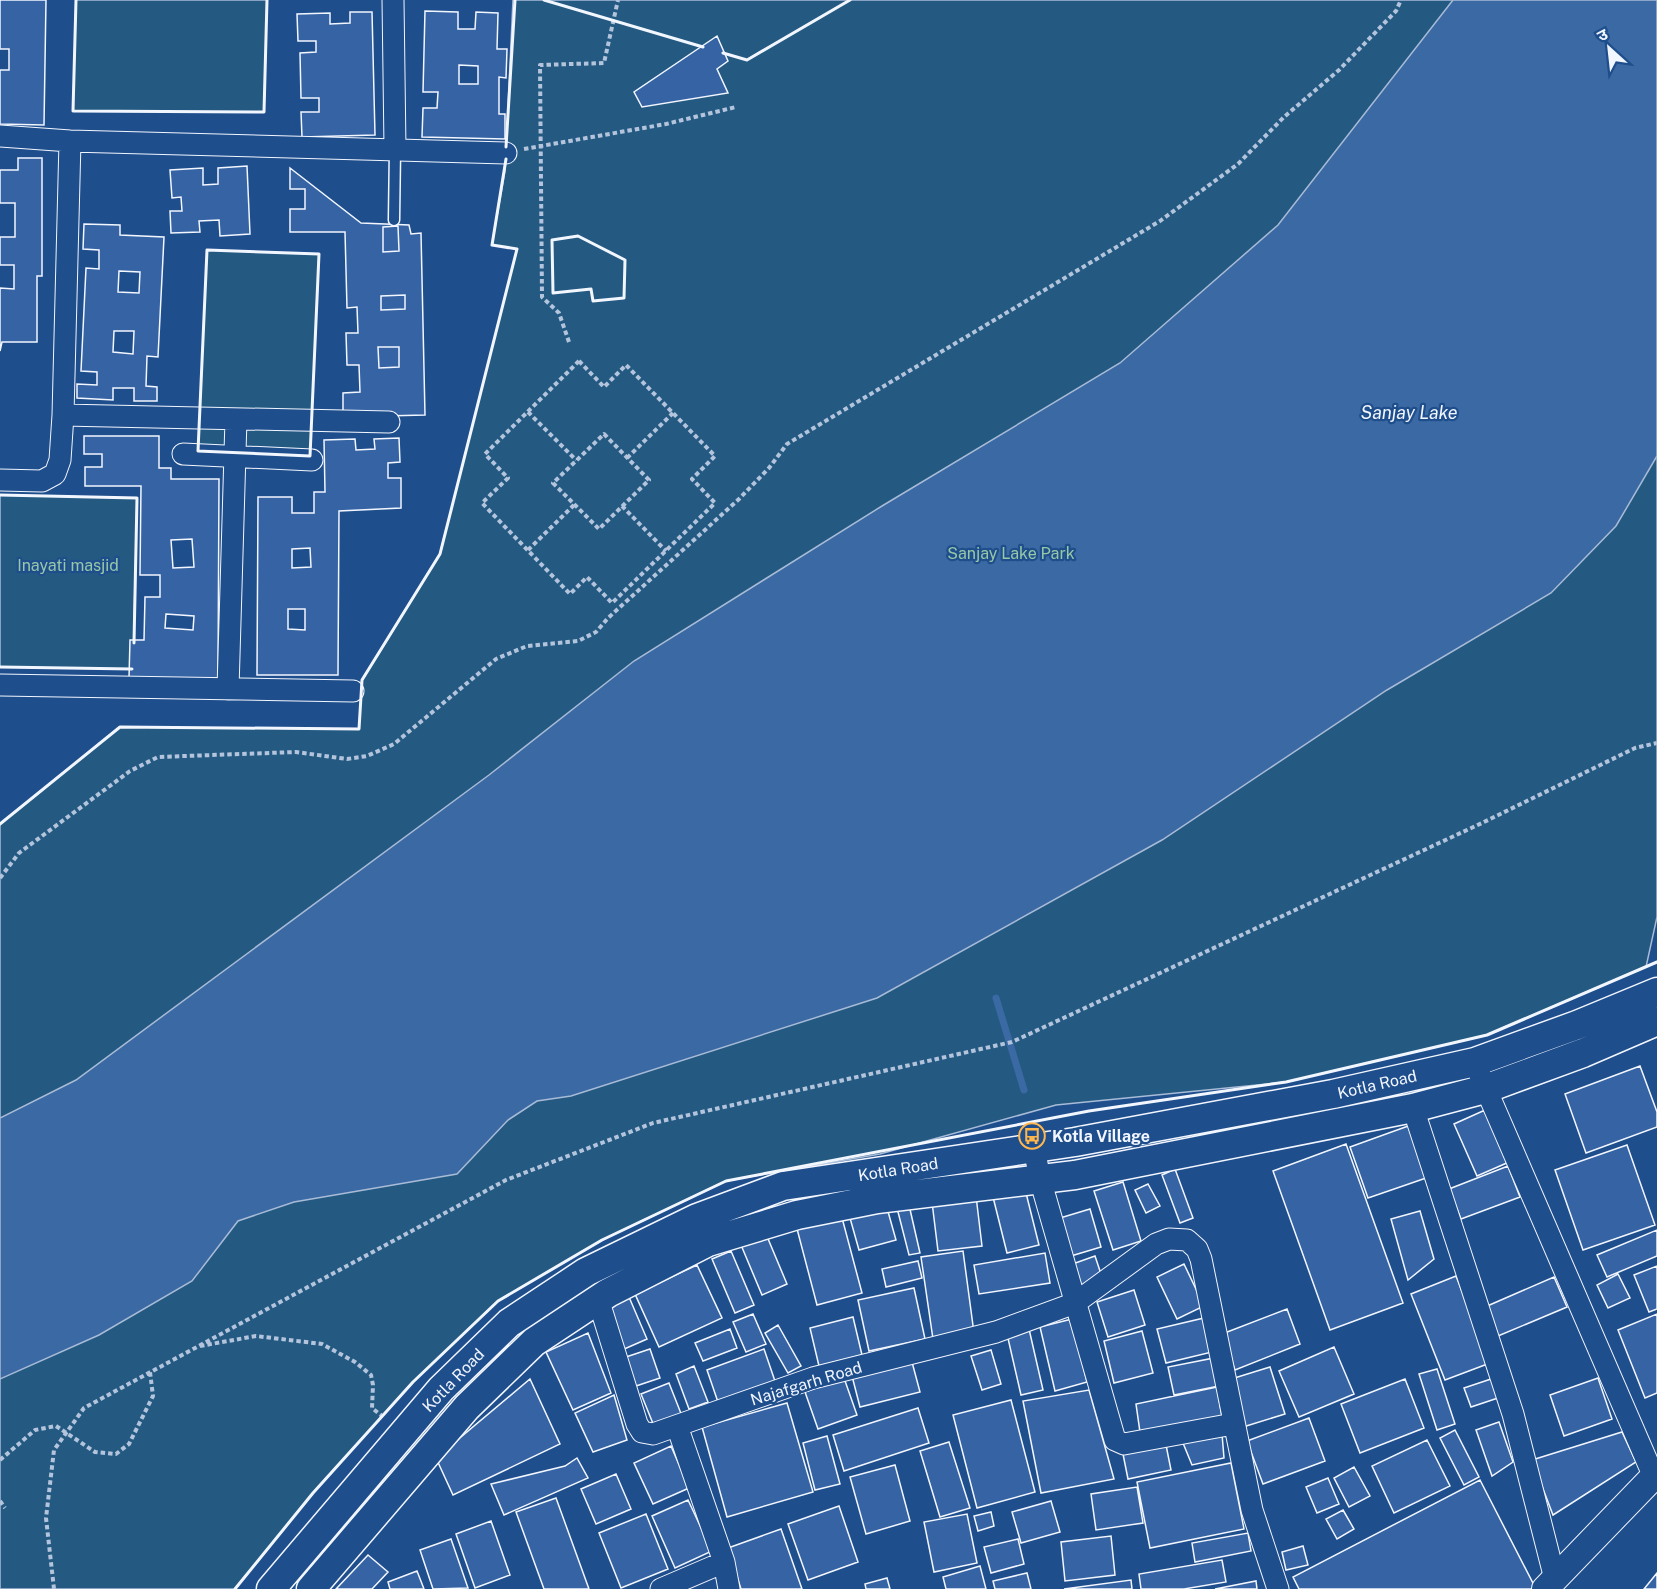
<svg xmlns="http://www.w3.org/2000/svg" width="1657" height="1589" font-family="'Public Sans','Noto Sans Devanagari',sans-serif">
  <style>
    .green { fill: #245a82; stroke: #a8bbd7; stroke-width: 1.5 }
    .water { fill: #3b69a3; stroke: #a8bbd7; stroke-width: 1.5 }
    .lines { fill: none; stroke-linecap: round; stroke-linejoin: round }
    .stream { stroke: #3b69a3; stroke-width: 7 }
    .building { fill: #3563a3; stroke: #f2f6ff; stroke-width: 1.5; fill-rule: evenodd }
    .service-casing { stroke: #f2f6ff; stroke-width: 13 }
    .minor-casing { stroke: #f2f6ff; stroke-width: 23 }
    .tertiary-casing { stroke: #f2f6ff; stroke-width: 28 }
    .secondary-casing { stroke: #f2f6ff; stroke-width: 31 }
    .path { stroke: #b3c4dc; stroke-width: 4; stroke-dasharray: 4.5 3; stroke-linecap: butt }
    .service { stroke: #1f4e8c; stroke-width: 10 }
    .minor { stroke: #1f4e8c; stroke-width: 21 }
    .tertiary { stroke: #1f4e8c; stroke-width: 26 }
    .secondary { stroke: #1f4e8c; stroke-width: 28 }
    .wall { stroke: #f2f6ff; stroke-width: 3 }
    .labels { text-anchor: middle; stroke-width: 4.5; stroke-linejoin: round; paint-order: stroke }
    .park-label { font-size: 16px; fill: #97c8a6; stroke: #1f4e8c }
    .street-label { font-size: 16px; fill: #f2f6ff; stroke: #1f4e8c }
    .poi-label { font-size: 16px; font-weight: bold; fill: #f2f6ff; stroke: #1f4e8c; text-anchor: start }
    .water-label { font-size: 18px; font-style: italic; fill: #f2f6ff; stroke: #1f4e8c }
  </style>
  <rect width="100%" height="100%" fill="#1f4e8c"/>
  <path class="green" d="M76,0h191l-3,112 -191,-1z
    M513,0h1144v917l-11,50 -159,68 -201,47 -230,23 -176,49 -154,27 -124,59 -104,61 -85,81 -100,111 -78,96h-235v-765l120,-97 239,2 3,-49 78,-126 77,-305 -25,-4 13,-74z
    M207,250l112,4 -9,202 -112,-5z
    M0,495l137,3 -4,171 -133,-2z"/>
  <path class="water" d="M1453,0h204v456l-41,70 -65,67 -164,97 -225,150 -285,158 -306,98 -34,5 -29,19 -51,54 -163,28 -56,19 -46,60 -93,54 -99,44v-261l76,-38 413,-305 145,-114 248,-155 238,-143 158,-138z"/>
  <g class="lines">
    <path class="stream" d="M996,998l28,92"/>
  </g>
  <path class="building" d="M0,0h46l-2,125 -44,-1v-54h9v-21h-9z
    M425,11l33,1v17h17l1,-17 22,1 -1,36h10l-1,29 -7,-1v37h6v25l-83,-2 1,-29h14l1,-16h-15zM459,65l19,1v18h-19z
    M350,12h22l3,123 -73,2 -1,-25h18v-14h-18l-1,-45 16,-1v-11h-18l-1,-27 33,-1v11l20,-1z
    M717,36l11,25 -11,8 11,24 -86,14 -8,-15z
    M18,158h24v118h-5v66h-35l-2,9v-63l14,1v-24h-14v-28h15v-34h-15v-33h18z
    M247,166l3,68 -30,2 -1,-16 -20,1 1,11 -29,1 -1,-22h12l-1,-14 -9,1 -2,-28 33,-2v17l15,-1v-16z
    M290,168l71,55 48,2 2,9 10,-1 4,182 -82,2v-24l17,-1 -1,-27h-12l-1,-32h12l-1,-26 -10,1 -2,-76h-55v-23h15v-20h-15zM398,226l1,25 -16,1v-25zM405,295v14l-24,1v-14zM378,347h21v20l-20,1z
    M84,224l36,1v10l44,2 -6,120 -11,-1 -1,30 11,1v14h-23v-13h-21v12l-36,-2v-14l20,1v-13l-16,-1 5,-103 13,1v-19l-16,-1zM119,271l21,1 -1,21 -21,-1zM114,331h20l-1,23 -20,-2z
    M398,226l1,25 -16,1v-25z
    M405,295v14l-24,1v-14z
    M378,347h21v20l-20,1z
    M84,436h75v32h12v11h48l-1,199h-89l1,-38h14l1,-43h15v-22h-20l1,-89h-56v-19h17v-13h-18zM192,539l2,28 -21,1 -2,-28zM166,614l28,2 -1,14 -28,-2z
    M399,438l1,24 -12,1v15h13v30l-62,3 -1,164h-81l1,-178h34v16h22v-21h11l-1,-52 31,-1 1,11 19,-1 -1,-10zM310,548l1,19 -19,1v-19zM288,609h17v21l-17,-1z
    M1640,1066l17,46v15l-71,26 -21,-59z
    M1485,1110l24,52 -32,14 -23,-52z
    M1411,1125l18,52 -61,21 -18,-51z
    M1346,1144l57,159 -73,27 -57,-159z
    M1627,1145l28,80 -72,25 -28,-80z
    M1508,1166l12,31 -59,22 -12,-30z
    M1175,1169l18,49 -13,5 -18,-48z
    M1123,1182l18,59 -28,9 -19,-59z
    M1148,1184l12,22 -14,7 -11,-23z
    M1024,1185l15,60 -32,8 -15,-60z
    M976,1196l6,50 -44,5 -6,-49z
    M909,1205l11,48 -11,2 -12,-47z
    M887,1208l9,32 -37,10 -9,-32z
    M1090,1209l11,38 -30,9 -11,-38z
    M1420,1211l14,48 -26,21 -17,-61z
    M841,1214l21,79 -45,12 -21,-80z
    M1657,1230v26l-50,21 -10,-22z
    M766,1234l21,50 -25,11 -21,-50z
    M731,1251l23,54 -19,8 -23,-54z
    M963,1251l11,82 -41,6 -12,-82z
    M1045,1253l5,30 -71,11 -5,-29z
    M1095,1256l6,18 -25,20 -9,-28z
    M918,1261l4,17 -36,9 -4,-18z
    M1184,1264l20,42 -27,13 -20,-42z
    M697,1265l25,53 -63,29 -24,-53z
    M1657,1266v43l-8,3 -15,-37z
    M1618,1274l12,24 -22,10 -11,-23z
    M1456,1276l34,87 -45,17 -34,-86z
    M1554,1277l13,30 -69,29 -13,-29z
    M914,1288l11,51 -56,12 -11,-51z
    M1134,1290l11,35 -37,12 -11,-35z
    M629,1297l18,42 -25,11 -17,-42z
    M1287,1309l13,35 -65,26 -13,-36z
    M753,1314l13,30 -20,8 -13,-30z
    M1657,1314v79l-12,5 -27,-68z
    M853,1317l9,38 -43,11 -9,-38z
    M1204,1318l8,34 -46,11 -9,-34z
    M1072,1319l15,63 -32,9 -15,-64z
    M778,1325l23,41 -13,7 -23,-40z
    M730,1329l7,19 -34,13 -8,-18z
    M1029,1329l14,61 -22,5 -14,-61z
    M1142,1331l11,42 -39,10 -10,-42z
    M588,1333l23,60 -38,17 -27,-58z
    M1334,1347l20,47 -55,23 -20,-46z
    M650,1349l10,29 -27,9 -10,-29z
    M764,1349l12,35 -57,21 -12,-35z
    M991,1350l10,34 -19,6 -11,-34z
    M1214,1358l5,28 -45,9 -6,-28z
    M912,1362l8,30 -60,15 -8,-31z
    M694,1366l14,36 -19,7 -13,-35z
    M1270,1367l15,47 -42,13 -15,-47z
    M1437,1369l18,55 -18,6 -18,-56z
    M844,1378l13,37 -39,14 -13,-37z
    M1598,1378l14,41 -48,17 -14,-41z
    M530,1379l30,65 -107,51 -17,-37z
    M1405,1379l19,49 -64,25 -19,-49z
    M1491,1379l7,19 -27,9 -7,-19z
    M669,1383l13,33 -28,10 -13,-32z
    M1217,1387l5,30 -82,15 -4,-28z
    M1089,1390l25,89 -73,14 -18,-92z
    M614,1395l13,45 -34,12 -18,-39z
    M1011,1400l24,92 -58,16 -24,-93z
    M787,1403l26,89 -86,25 -25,-90z
    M918,1408l11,35 -85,28 -11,-36z
    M1309,1418l16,43 -62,23 -16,-43z
    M1499,1422l14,40 -21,14 -16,-46z
    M1455,1430l24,47 -15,8 -24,-47z
    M1622,1432l14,30 -83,53 -21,-55z
    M1222,1434l2,24 -32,7 -9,-22z
    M827,1436l13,48 -25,6 -12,-47z
    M1427,1440l23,46 -56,27 -22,-47z
    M949,1442l21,66 -30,9 -20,-66z
    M1166,1445l5,25 -43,9 -5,-25z
    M671,1446l18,42 -36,16 -19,-41z
    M577,1458l11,20 -84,37 -13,-31 74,-18z
    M1231,1463l13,66 -94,19 -13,-66z
    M895,1465l15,56 -44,13 -16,-57z
    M1354,1467l16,29 -21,11 -15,-29z
    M616,1474l15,35 -35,15 -15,-35z
    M1328,1478l11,26 -22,9 -11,-26z
    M1480,1480l56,109h-237l-6,-12z
    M1137,1487l6,36 -47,7 -5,-36z
    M556,1498l33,91h-45l-28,-77z
    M688,1500l24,51 -37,17 -23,-52z
    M1051,1501l9,31 -39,11 -9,-31z
    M839,1506l19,56 -50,18 -20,-56z
    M1343,1510l11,19 -17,10 -11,-20z
    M991,1512l3,14 -16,5 -4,-15z
    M646,1514l22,55 -47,19 -22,-55z
    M967,1514l10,49 -43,9 -10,-50z
    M491,1521l19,54 -35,13 -19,-54z
    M781,1529l21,60h-61l-13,-41z
    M1248,1533l3,18 -56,11 -3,-19z
    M1111,1536l4,39 -50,6 -4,-39z
    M451,1539l17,49 -35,1 -13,-39z
    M1018,1539l6,25 -33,9 -7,-26z
    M1303,1546l5,19 -22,5 -4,-18z
    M368,1555l20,17 -16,17h-36z
    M1222,1560l4,22 -42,7h-43l-2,-15z
    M980,1566l6,23h-40l-3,-12z
    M417,1571l7,18h-34l-2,-7z
    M1027,1573l4,16h-36l-2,-8z
    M1657,1573v16h-13z
    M887,1578l3,11h-24l-1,-5z
    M1131,1580l1,9h-68z
    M1256,1581l1,8h-42z"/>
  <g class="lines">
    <g class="service-casing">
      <path id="service" d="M394,220l1,-72"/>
    </g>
    <g class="minor-casing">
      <path id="minor" d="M393,0l2,148
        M0,136l70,5 436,12
        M63,415l326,7
        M183,454l129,6
        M0,480l42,1 13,-7 5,-14 3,-45 7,-274
        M0,685l353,6
        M228,689l8,-270
        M1480,1075l174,402
        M1413,1108l100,306 42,165
        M1034,1148l6,31 75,261 9,4 109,-20
        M598,1299l39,125 5,8 11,2 160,-56 183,-46 79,-29 81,-59 13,-5 18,1 10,9 4,10 51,251 26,79
        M677,1426l47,136 5,27
        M661,1589l63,-27"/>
    </g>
    <g class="tertiary-casing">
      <path id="tertiary" d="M1545,1589l112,-116"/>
    </g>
    <g class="secondary-casing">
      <path id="secondary" d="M271,1589l170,-200 68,-66 77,-51 111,-54 86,-32 292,-44 258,-48 142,-32 102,-37 80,-33
        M311,1589l156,-182 67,-65 74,-49 100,-51 89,-27 80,-16 198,-24 338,-67 72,-19 98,-36 74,-32"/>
    </g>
    <path class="path" d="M524,149l142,-25 70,-17
      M569,342l-10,-29 -17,-16 -2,-232 64,-2 14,-63
      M579,361l25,26 22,-22 89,91 -23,23 23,24 -103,100 -25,-26 -17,17 -88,-91 26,-25 -23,-24z
      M528,412l48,48
      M604,434l45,46 -50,49 -46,-46z
      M627,458l46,-45
      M622,506l44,45
      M528,550l46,-45
      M0,878l19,-25 111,-82 28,-14 138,-5 51,7 20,-3 27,-12 102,-85 31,-13 51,-5 18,-9 12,-14 131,-119 30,-31 18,-24 373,-223 78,-57 46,-47 55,-47 57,-59 5,-11
      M200,1346l56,-10 66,8 33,18 16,13 2,10 -1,23 10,8
      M0,1460l35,-30 21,-4 39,26 21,2 13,-10 24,-48 -3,-24
      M0,1501l5,7
      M54,1589l-8,-71 8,-68 30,-42 422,-228 147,-57 359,-81 470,-219 153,-75 22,-5"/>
    <use href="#service" class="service"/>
    <use href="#minor" class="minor"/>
    <use href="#tertiary" class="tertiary"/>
    <use href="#secondary" class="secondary"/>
    <path class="wall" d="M76,0l-3,111 191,1 3,-112
      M544,0l159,47
      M723,53l24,7 103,-60
      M506,147l9,-147
      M578,236l47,24 -1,38 -31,3 -2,-12 -38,4 -1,-53z
      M207,250l112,4 -9,202 -112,-5z
      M0,495l137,3 -3,145
      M0,667l132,2
      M0,824l120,-97 239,2 3,-49 78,-126 77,-305 -25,-4 14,-86
      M235,1589l78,-96 100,-111 85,-81 104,-61 124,-59 363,-70 197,-29 201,-47 170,-73"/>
  </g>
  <defs>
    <g id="bus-ring" transform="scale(1.35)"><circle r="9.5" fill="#1f4e8c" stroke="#ffb74d" stroke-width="1.5"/><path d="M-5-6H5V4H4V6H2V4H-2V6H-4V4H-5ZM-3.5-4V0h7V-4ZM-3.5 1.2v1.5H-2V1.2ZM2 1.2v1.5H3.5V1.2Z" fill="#ffb74d"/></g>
  </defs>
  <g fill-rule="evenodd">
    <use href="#bus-ring" x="1032" y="1136"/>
  </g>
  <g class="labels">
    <g class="park-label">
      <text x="1011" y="559">Sanjay Lake Park</text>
      <text x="68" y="571">Inayati masjid</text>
    </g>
    <g class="street-label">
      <text transform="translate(1377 1084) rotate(-13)" y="6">Kotla Road</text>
      <text transform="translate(898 1169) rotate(-9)" y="6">Kotla Road</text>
      <text transform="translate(453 1380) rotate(-46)" y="6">Kotla Road</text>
      <text transform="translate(806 1383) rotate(-17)" y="6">Najafgarh Road</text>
    </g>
    <g class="poi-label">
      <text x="1052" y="1142">Kotla Village</text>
    </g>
    <g class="water-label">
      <text x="1409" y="419">Sanjay Lake</text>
    </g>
  </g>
  <g transform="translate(1609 48) rotate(333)" stroke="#1f4e8c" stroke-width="4.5" paint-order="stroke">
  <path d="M0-4.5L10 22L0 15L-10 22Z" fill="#f2f6ff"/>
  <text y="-9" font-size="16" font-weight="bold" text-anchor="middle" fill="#f2f6ff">उ</text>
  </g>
</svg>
